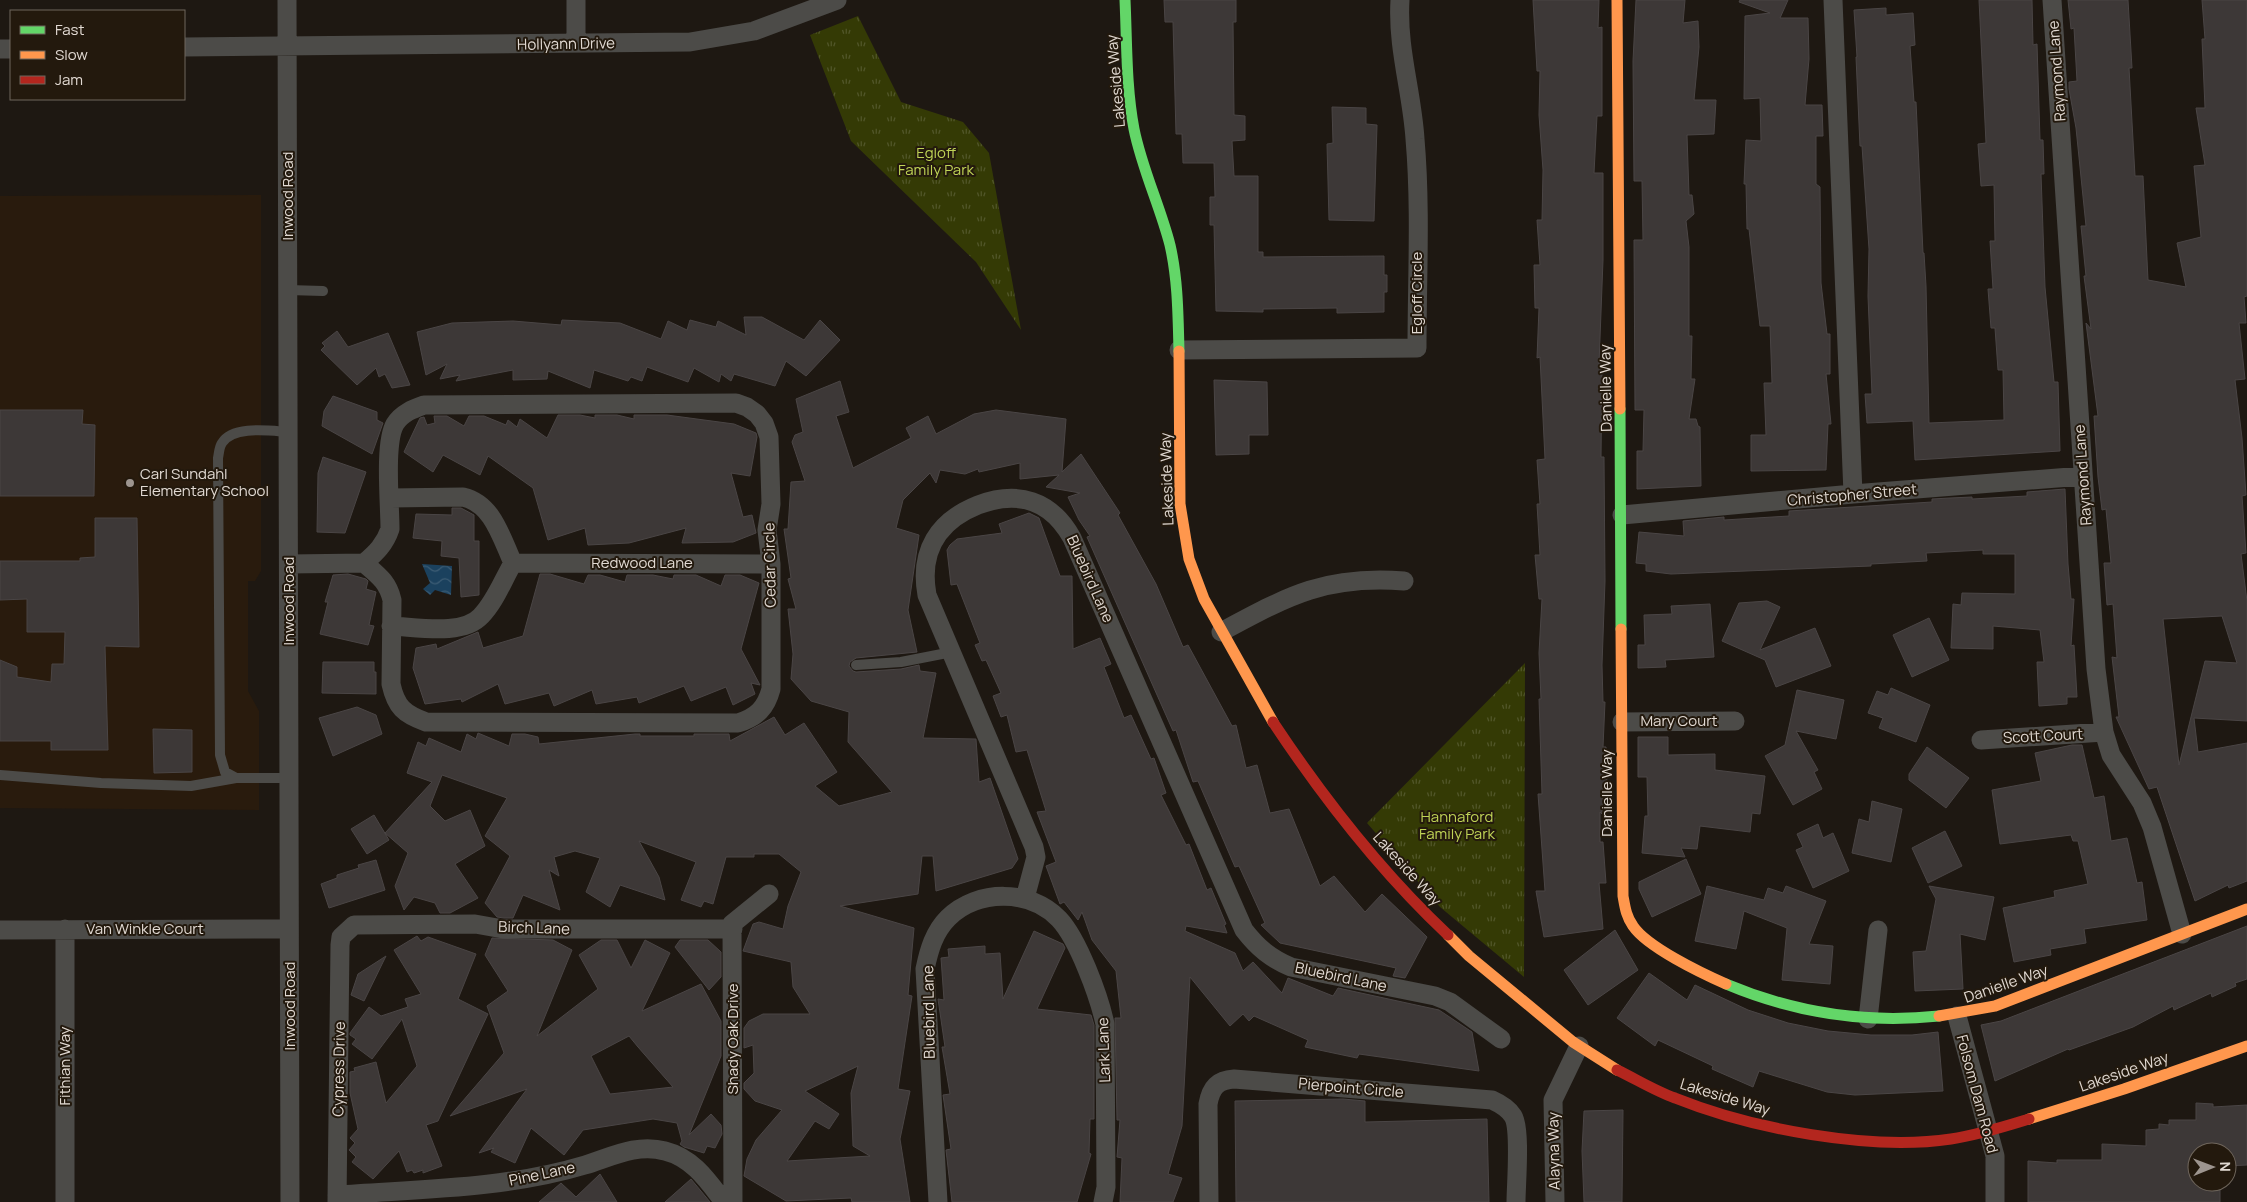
<svg xmlns="http://www.w3.org/2000/svg" width="2247" height="1202" font-family="Manrope,sans-serif">
  <style>
    .built { fill: #291b0d }
    .park { fill: url(#park-tufts) }
    .water { fill: url(#water-waves) }
    .building { fill: #3d3837; stroke: #4a4545; fill-rule: evenodd }
    .lines { fill: none; stroke-linecap: round; stroke-linejoin: round }
    .lane { stroke: #4c4b48; stroke-width: 10 }
    .street { stroke: #4c4b48; stroke-width: 19 }
    .fast { stroke: #63d668; stroke-width: 11 }
    .slow { stroke: #ff974d; stroke-width: 11 }
    .jam { stroke: #b3261e; stroke-width: 11 }
    .poi-dot { fill: #9d958f; stroke: #23190d; stroke-width: 2 }
    .labels { text-anchor: middle; stroke-width: 4; stroke-linejoin: round; paint-order: stroke }
    .street-label { font-size: 15px; fill: #e1d9d2; stroke: #23190d }
    .park-label { font-size: 15px; fill: #bfd356; stroke: #23190d }
    .poi-label { font-size: 15px; fill: #e1d9d2; stroke: #23190d; text-anchor: start }
  </style>
  <defs>
    <pattern id="park-tufts" width="24" height="20" patternUnits="userSpaceOnUse" patternTransform="scale(1.25)"><rect width="24" height="20" fill="#343a05"/><path d="M3 7l-1-3M5 7V3M7 7l1-3M15 17l-1-3M17 17v-4M19 17l1-3" fill="none" stroke="#515629"/></pattern>
    <pattern id="water-waves" width="16" height="10" patternUnits="userSpaceOnUse" patternTransform="scale(1.25)"><rect width="16" height="10" fill="#1b415e"/><path d="M0 5q4-4 8 0t8 0" fill="none" stroke="#3c5c74"/></pattern>
  </defs>
  <rect width="100%" height="100%" fill="#1e1812"/>
  <path class="built" d="M261,195v376l-6,10h-7v110l11,20v99l-259,-2v-612z"/>
  <path class="park" d="M858,16l43,86 62,20 26,31 32,177 -45,-68 -125,-121 -41,-106z
    M1525,663l-1,314 -84,-70 -73,-84z"/>
  <path class="water" d="M422,564l30,2 -1,29 -16,-5 -5,5 -7,-6 7,-6z"/>
  <path class="building" d="M1164,0h72v22h-3l1,93 11,1v24l-13,1 2,35h24v76h5v5l121,-1v19h3v17h-3v20l-47,1v-5l-74,1v3l-47,-1 -2,-86h-4v-28h5l-1,-34h-31l-1,-29h-6l-3,-112h-8z
    M1533,0h66l-1,28 4,-1v89h-5l-3,57h9v87l-4,104h3l-1,93h3l1,124 -3,84 1,37h2l-2,45h3l1,41h-4l-1,26 -2,-2v30h3l3,41h-7l4,46 -59,8 -8,-46h9l-7,-97h4l-3,-95h2l-2,-46 3,-54h-3l-4,-44h5l-3,-51h3l-3,-44 8,-1 -5,-102 -3,1 2,-50h-4l-1,-43h6l-3,-45h5l1,-50 -4,-55 1,-44h-3z
    M1636,0h49l-2,23 15,-2 1,26 -5,53h22l-2,34 -27,1 2,60h3l2,19 -8,7 3,26v89h3l-1,43h4l-6,40h7l2,7 2,1 1,59 -64,3v-38h6l1,-41h-9l-1,-170h9l-1,-59h-8l-1,-120z
    M1740,0h48l-8,18h28l1,41 -4,46h17l1,31h-7v48l4,3 1,96 6,51h3v40h-4l5,50h-3l-2,46 -75,1v-36h15l-2,-52h8l-2,-57h-10l-11,-97h-2l-1,-45h-2l2,-44 15,1 -1,-43 -16,1 1,-83 25,-3 -31,-11z
    M1979,0h53l1,45 4,-1 3,96h3l1,34h-3l4,113 9,95h4l2,69 -145,9 -2,-39 -46,2 -2,-29h7l-4,-98 1,-47 -7,-103h-2l-4,-89h1l-3,-47 32,-2v7l27,-2 2,32 -5,1 4,56h2l7,151h1l2,33 3,137 75,-3 -1,-50h-5l-3,-42h-4l-3,-39h5l-3,-48h5l-1,-56 -13,1 -3,-42 8,-1z
    M2068,0h60l4,68h-3l6,108h8l5,104 38,7 -9,-44 24,-6 -7,-71 11,-1 -9,-57h9l-3,-69h3l-3,-39h45v296l-3,1 2,26h-7l6,56 -10,1 7,58 4,57 -4,1 4,57 -5,1 6,47v120l-53,-3 4,34 49,-9v138l-18,7 -1,-3 -33,16 -38,-114 -8,2 -33,-72h3l-7,-60 5,1 -4,-54 -6,1 -3,-42h7l-5,-54 -4,1 -4,-33 -4,-61h4l-12,-93 5,6 -7,-53h2l-5,-50h5l-10,-98 -7,-39v-7l8,-1 -3,-53 -3,1zM2222,616l15,47 -32,-2 -26,104 -16,-146z
    M1332,107l34,1v16l11,1 -3,96 -45,-1 -2,-76 6,-1z
    M744,317h18l42,23 16,-20 20,20 -34,36 -20,-15 -11,25 -41,-12 -3,7 -10,-7 -2,8 -25,-14 -6,14 -41,-15 -5,14 -11,-4 -3,4 -34,-11 -4,18 -42,-17 -1,8 -34,1v-10l-57,11 4,-6 -20,4 7,-15 -21,11 -9,-43 35,-9 61,-2 48,4 1,-5 58,3 41,16 7,-18 19,9 3,-10 26,7 2,-6 28,14z
    M337,331l11,16 40,-14 22,52 -18,3 -7,-14 -6,3 -3,-9 -19,17 -36,-35 4,-4 -3,-3z
    M1214,380l53,2 1,53h-19v19l-33,1z
    M840,381l9,31 -13,4 17,52 58,-30 -5,-10 22,-12 8,18 38,-20 22,-4 70,9 -4,53 19,-18 39,59 -2,2 38,69 27,63 5,-2 44,81 4,-1 10,43 11,-3 13,48 19,-4 31,77 14,-10 31,36 17,-18 45,43 -22,41 -12,-2 3,-8 -116,-25 -19,-18 4,-2 -26,-57 -4,1 -37,-86 -5,1 -17,-52 -3,1 -86,-194 3,-1 -11,-16 -11,-23 12,-4 -34,-6 13,-12 -39,4v-16l-41,9 -1,-3 -13,5 -25,-4 -4,13 -6,-10 -27,27 -7,28 23,7 -11,75 9,42 -61,6 -6,4 -1,4 4,5 3,1 45,-3 18,-4 1,6 16,2 -13,65 53,1 3,43 11,-4 28,81 -6,9 -76,23 -3,-35h-11l-4,38 -78,12 74,22 -6,67 4,1 -14,93 12,2 -10,48 10,63h-58l-1,-4 -65,3 -42,-25 3,-17 9,-19 26,-30 -27,-9 -11,-12v-6l10,-10 -1,-28 -9,3v-20l5,-7 14,-7h47l-17,-27 -2,-25 -48,-11 10,-27 6,-2 24,7 5,-23 13,-34 -22,-18h-25v3h-28l-13,47 -9,-3 -3,6 -20,-7 15,-38 -57,-21 20,36 6,23 -45,-15 -10,22 -24,-15 14,-34 -25,-7 -21,6 5,19 -10,-6 11,40 -37,-15 -10,23h-9l-7,-1 -12,-14 25,-47 -25,-20 22,-38 -65,-23 -12,31 15,15 25,-11 15,36 -30,18 23,34 -28,15h-10l-5,-10 -21,-6 -10,13 -9,-24 13,-33 -23,-20 47,-51 -25,-9 11,-31 8,4 3,-8 32,14 6,-18 9,5 2,-6 31,13 3,-12h13l13,3 1,7 96,-10h5v2h54v-2h35l1,7 44,-24 11,18 19,-12 33,49 -22,14 24,20 53,-14 -44,-50 1,-30 -38,-11 -20,-22 2,-25 -5,-45h8l-8,-30 3,-1 -7,-49h4l3,-47 14,-1 -13,-39 3,-7 8,-3 -7,-33zM858,1066l-7,27 2,53 17,10 -83,5 28,-40 14,8 10,-15 -34,-23z
    M333,396l44,16v8l6,3 -11,31 -50,-28 2,-15z
    M0,410h83l-1,14 13,1 -1,71h-94z
    M558,415h22l15,3v-3h22l17,4v-4h33l67,9 22,9 1,4 -7,39 -19,-3 12,44 9,-2 4,18 -23,9 -51,1 4,-15 -57,15 -41,2 -3,-17 -37,12 -15,-52 -45,-32 -8,19 -37,-20 -10,17 -29,-20 16,-34 4,-1 3,8 8,-2 -1,-7h13l17,10 5,-10h15l22,9 2,-5 9,7 3,-8 27,19z
    M323,457l43,15 -21,61 -28,-1 1,-59z
    M2065,489l3,75 3,35h3l-3,47 3,-1 3,52h-10v7l-28,2 -2,-44h7l-4,-32 -47,-4v23l-42,-1 2,-44 8,1 1,-12 53,1v-40h-32v-4l-57,3 1,8 -56,3v2l-200,8 -25,-3v-7l-10,-1 3,-31 45,4 -1,-15 41,-4v3l65,-4v-5l143,-9v-3l18,-1 22,-1v2l55,-3v-4z
    M452,508h9l13,7v26h5v54l-18,2 -2,-39 -18,-2 1,-15 -29,-3 3,-24 36,1z
    M1029,513l10,5 21,58h12l1,73 27,-11 11,26 -7,3 20,51 7,-3 20,44 3,-1 12,35 -5,2 25,50 3,-1 18,46 4,-2 15,36 -2,1 3,8 -41,-7 -1,5 50,22 8,18 10,-9 29,31 6,-15 45,18 5,-8 101,22 33,22 7,39 -120,-17 -2,4 -52,-11 3,-7 -54,-24 -5,5 -6,-7 -13,12 -40,-49 -8,149 -14,48 14,4 -9,24h-53l2,-44 -5,-1 3,-37h-3l-2,-102h6l-5,-47 -24,-31 -10,-28 -4,8 -14,-18 -4,2 -14,-38 10,-4 -19,-50 9,-1 -19,-61 -11,2 -9,-37 -6,2 -8,-21 8,-3 -15,-33 -4,1 -7,-16 5,-2 -23,-59 -6,1 -4,-35 3,-5 7,-6 45,-6 -3,-9z
    M95,518h42l2,129 -34,-1 3,104h-57v-9h-51v-81l17,7v10l34,5 1,-18h12l1,-32h-38v-33l-27,1v-39h80v-3l15,-1z
    M348,574l18,5 2,2 -2,8 10,3 -7,33 5,1 -6,19 -48,-11 8,-32h-3l8,-27z
    M540,574h10l34,10 4,-9h12l25,7 2,-7h26l20,4 1,-4h22l25,11 4,-11h15l19,8 -18,66 19,36 -9,-2 4,11 -22,11 -7,-18 -35,14 -7,-15 -45,17 -2,-6 -41,7 -4,-14 -38,16 -5,-13 -44,11 -7,-20 -36,18 -1,-3 -36,5 -12,-36 3,-20 20,-4 1,5 41,-17 5,16 40,-12z
    M1767,601l13,6 -20,43 55,-22 16,38 -55,21 -11,-27 -43,-19 17,-38z
    M1710,604l4,53 -49,3 1,7 -28,1v-23h7l-1,-30 28,-1 -1,-8z
    M1929,618l20,42 -37,17 -19,-42z
    M323,662h51v10h2v22l-54,-1z
    M1891,688l39,17 -14,37 -37,-14 4,-10 -15,-5 9,-22 11,4z
    M1797,690l47,10 -8,39 -40,-8 22,39 -4,2 8,17 -29,16 -28,-49 20,-11z
    M357,707l19,8 6,19 -49,22 -14,-38z
    M153,729l39,1v42l-38,1z
    M1638,737h30v18l47,-1v16l50,6 -5,38 -8,-1 -2,19 -50,-6 -3,23 -16,-1 4,9 -43,-4 3,-37h3l-1,-39h-9z
    M2072,745h10l12,53 10,-2 7,45 16,-3 10,45 5,-1 5,38 -63,9 2,14 -36,6 1,6 -37,7 -11,-54 52,-11 -1,-6 34,-7 -10,-43h-5l-2,-6 -71,9 -8,-54 49,-9 -6,-28z
    M1927,747l42,31 -23,30 -37,-28v-6z
    M1872,801l30,8 -11,53 -39,-9 7,-34 10,3z
    M374,815l15,25 -22,14 -16,-25z
    M1818,824l5,14 10,-5 16,38 -36,17 -17,-38 7,-3 -6,-13z
    M1945,831l17,35 -34,17 -16,-35z
    M1686,859l15,35 -49,23 -13,-28v-7z
    M376,860l9,30 -56,18 -8,-24 16,-6v-3l22,-7 -1,-3z
    M1707,886l57,14 4,-12 15,5 3,-7 40,15 -17,43 24,2 -3,38 -48,-4 5,-52 -43,-17 -8,38 -41,-8z
    M1929,886l65,11 -9,43 -25,-6 3,55 -48,2 -2,-39 13,-1 10,-52z
    M2247,926v53l-12,4 1,3 -24,11 -1,-4 -37,17 -1,-4 -40,21 -64,23 -1,-1 -73,32 -14,-56 20,-4z
    M1615,930l23,40 -50,35 -24,-35z
    M1034,931l29,13 2,4 -28,61 54,6 3,10v94h-4l-1,34 2,1 -14,48h-125l-6,-52 5,-1 -8,-54 7,-1 -8,-47h3l-7,-48 6,1 -3,-42 8,-1 -1,-8 37,-3v8l15,-1 3,46z
    M417,936l4,5 7,-4 48,17 -18,45 30,15 -50,107 -12,4 16,41 -19,7v-3l-9,3 -2,-3 -5,2 -8,-21 -26,28 -21,-17 4,-5 -7,-7 6,-7 -5,-5 8,-9 -8,-36v-21l5,-1 -1,-3 22,-6 10,41 31,-37 -15,-47 -30,40 -20,-15 4,-5 -6,-4v-2l19,-26 12,9 27,-9 -3,-8 16,-5 -27,-44z
    M492,938l61,2 19,10 -35,86 61,-47 -19,-34 22,-15h16l14,28 14,-28 25,13 -28,58 59,-27 20,37v35l-32,79 22,-21 10,11 1,9 -7,14 -8,-2 -3,7 -20,-6 -4,-3 2,-3 -5,-18 -24,-4 -70,11 -19,25 -33,-27 -16,35 -24,-11 3,-4 -15,5 48,-64 -77,27 54,-63 -17,-47 21,-15 -23,-36zM629,1036l9,11 35,40 -63,7 -19,-38z
    M680,940h28l13,12v25l-12,13 -34,-43z
    M386,956l-22,45 -13,-6 7,-21z
    M1649,973l38,27 8,-15 53,25 40,13 40,8 43,4h41l26,-3 5,59 -88,4 -28,-3 -68,-21 -6,16 -41,-18 1,-3 -55,-26 -3,6 -38,-28z
    M1343,1099l22,2v21l122,-3 2,83h-253l-1,-101z
    M2196,1103l17,1v3l34,-2v60l-20,1v-14h-30v30h23v20h-192v-41l29,2v-3h45v-16l44,2v-16l13,-1v-5l10,1v-5h27z
    M1623,1110l-1,92h-38l-2,-51 2,-40z
    M600,1174l17,28h-78l22,-19 15,14z
    M691,1179l19,23h-45z"/>
  <g class="lines">
    <path class="lane" d="M288,290l35,1
      M289,432c-18,-1 -56,-7 -67,11 -3,4 -3,11 -4,15l2,297 5,17 11,6h53
      M856,665l45,-3 51,-10
      M0,775l101,8 90,3 45,-8"/>
    <path class="street" d="M287,0l3,1202
      M576,0v43
      M1833,0l20,494
      M2052,0l44,669 8,63 7,23 31,48 10,24 30,107
      M184,47l506,-5 64,-11 83,-31
      M0,49h11
      M1179,350l238,-2c0,-69 4,-140 -2,-209 -3,-47 -18,-91 -15,-139
      M390,498l73,-1c30,7 38,40 50,66 -10,17 -18,39 -32,53 -18,20 -64,11 -90,10
      M1622,515l231,-21 230,-18
      M513,563l258,1
      M289,564l75,-1c12,-10 21,-19 26,-34 0,-25 -6,-86 5,-105 7,-11 18,-15 29,-19l312,-2 11,4 10,7 7,9 5,14 2,67 -4,26 4,34v125c-5,19 -14,28 -33,34l-312,-1c-22,-8 -30,-15 -35,-38l1,-84c-4,-18 -14,-25 -28,-37
      M1221,632c67,-36 104,-57 183,-51
      M1622,722l113,-1
      M1981,740l123,-8
      M1025,898l11,-41 -2,-10 -107,-252c-8,-44 11,-74 51,-90 40,-15 73,-5 94,33l172,392c14,18 26,28 47,37l144,29 15,6 51,37
      M65,929v273
      M0,930l289,-1
      M1957,1016l38,140v46
      M1868,1019l10,-89
      M337,1195c83,-6 168,-6 248,-30 26,-8 52,-22 80,-14 28,7 43,30 59,51
      M337,1202l3,-257 1,-8 13,-12 121,-1 28,5h230
      M733,1202l-1,-278 37,-30
      M938,1202l-13,-233c4,-19 9,-37 23,-51 30,-29 82,-29 111,1 19,20 40,77 46,105l1,163 -3,15
      M1209,1202l-1,-98c3,-17 10,-24 26,-25l258,21c9,4 16,8 21,16 8,13 3,69 3,86
      M1555,1202l-2,-102 26,-54"/>
    <path class="fast" d="M1125,0c2,43 1,87 9,129 8,40 26,77 36,116 8,35 8,70 9,106
      M1620,409l1,220
      M1726,984c69,29 138,40 213,32"/>
    <path class="slow" d="M1617,0l3,409
      M1179,351l1,153 9,55 15,40 69,123
      M1621,629l2,267c2,11 3,20 10,30 14,21 68,47 93,58
      M1448,935l21,21 104,86 44,28
      M1939,1016l56,-10 252,-97
      M2029,1119l95,-30 123,-43"/>
    <path class="jam" d="M1273,722c51,77 108,150 175,213
      M1617,1070c19,9 38,21 58,28 77,31 195,53 276,41 27,-4 52,-12 78,-20"/>
  </g>
  <circle class="poi-dot" cx="130" cy="483" r="5"/>
  <g class="labels">
    <g class="street-label">
      <text transform="translate(566 44) rotate(-1)" y="5">Hollyann Drive</text>
      <text transform="translate(2057 71) rotate(-94)" y="5">Raymond Lane</text>
      <text transform="translate(1116 81) rotate(-95)" y="5">Lakeside Way</text>
      <text transform="translate(288 196) rotate(-90)" y="5">Inwood Road</text>
      <text transform="translate(1417 293) rotate(-90)" y="5">Egloff Circle</text>
      <text transform="translate(1606 388) rotate(-91)" y="5">Danielle Way</text>
      <text transform="translate(2083 475) rotate(-94)" y="5">Raymond Lane</text>
      <text transform="translate(1167 479) rotate(-92)" y="5">Lakeside Way</text>
      <text transform="translate(1852 495) rotate(-5)" y="5">Christopher Street</text>
      <text x="642" y="568">Redwood Lane</text>
      <text transform="translate(770 565) rotate(-91)" y="5">Cedar Circle</text>
      <text transform="translate(1090 579) rotate(66)" y="5">Bluebird Lane</text>
      <text transform="translate(289 601) rotate(-90)" y="5">Inwood Road</text>
      <text x="1679" y="726">Mary Court</text>
      <text transform="translate(2043 736) rotate(-3)" y="5">Scott Court</text>
      <text transform="translate(1607 793) rotate(-90)" y="5">Danielle Way</text>
      <text transform="translate(1407 869) rotate(48)" y="5">Lakeside Way</text>
      <text transform="translate(534 928) rotate(2)" y="5">Birch Lane</text>
      <text x="145" y="934">Van Winkle Court</text>
      <text transform="translate(1341 977) rotate(12)" y="5">Bluebird Lane</text>
      <text transform="translate(2006 984) rotate(-19)" y="5">Danielle Way</text>
      <text transform="translate(290 1006) rotate(-90)" y="5">Inwood Road</text>
      <text transform="translate(929 1012) rotate(-91)" y="5">Bluebird Lane</text>
      <text transform="translate(733 1039) rotate(-90)" y="5">Shady Oak Drive</text>
      <text transform="translate(1104 1050) rotate(-92)" y="5">Lark Lane</text>
      <text transform="translate(65 1066) rotate(-90)" y="5">Fithian Way</text>
      <text transform="translate(339 1069) rotate(-89)" y="5">Cypress Drive</text>
      <text transform="translate(2124 1072) rotate(-19)" y="5">Lakeside Way</text>
      <text transform="translate(1351 1088) rotate(5)" y="5">Pierpoint Circle</text>
      <text transform="translate(1977 1094) rotate(75)" y="5">Folsom Dam Road</text>
      <text transform="translate(1725 1097) rotate(17)" y="5">Lakeside Way</text>
      <text transform="translate(1554 1151) rotate(-91)" y="5">Alayna Way</text>
      <text transform="translate(542 1174) rotate(-12)" y="5">Pine Lane</text>
    </g>
    <g class="park-label">
      <text x="936" y="158">Egloff<tspan x="936" dy="17">Family Park</tspan></text>
      <text x="1457" y="822">Hannaford<tspan x="1457" dy="17">Family Park</tspan></text>
    </g>
    <g class="poi-label">
      <text x="140" y="479">Carl Sundahl<tspan x="140" dy="17">Elementary School</tspan></text>
    </g>
  </g>
  <rect x="10" y="10" width="175" height="90" fill="#23190d" stroke="#6f665c"/>
  <rect x="20" y="26" width="25" height="8" fill="#63d668" stroke="#6f665c"/>
  <text x="55" y="35" font-size="15" fill="#e1d9d2">Fast</text>
  <rect x="20" y="51" width="25" height="8" fill="#ff974d" stroke="#6f665c"/>
  <text x="55" y="60" font-size="15" fill="#e1d9d2">Slow</text>
  <rect x="20" y="76" width="25" height="8" fill="#b3261e" stroke="#6f665c"/>
  <text x="55" y="85" font-size="15" fill="#e1d9d2">Jam</text>
  <g transform="translate(2212 1167) rotate(89)"><circle r="24" fill="#23190d" stroke="#6f665c"/>
  <path d="M0-4L9 19L0 12L-9 19Z" fill="#9d958f"/>
  <text y="-8" font-size="14" font-weight="bold" text-anchor="middle" fill="#e1d9d2">N</text>
  </g>
</svg>
